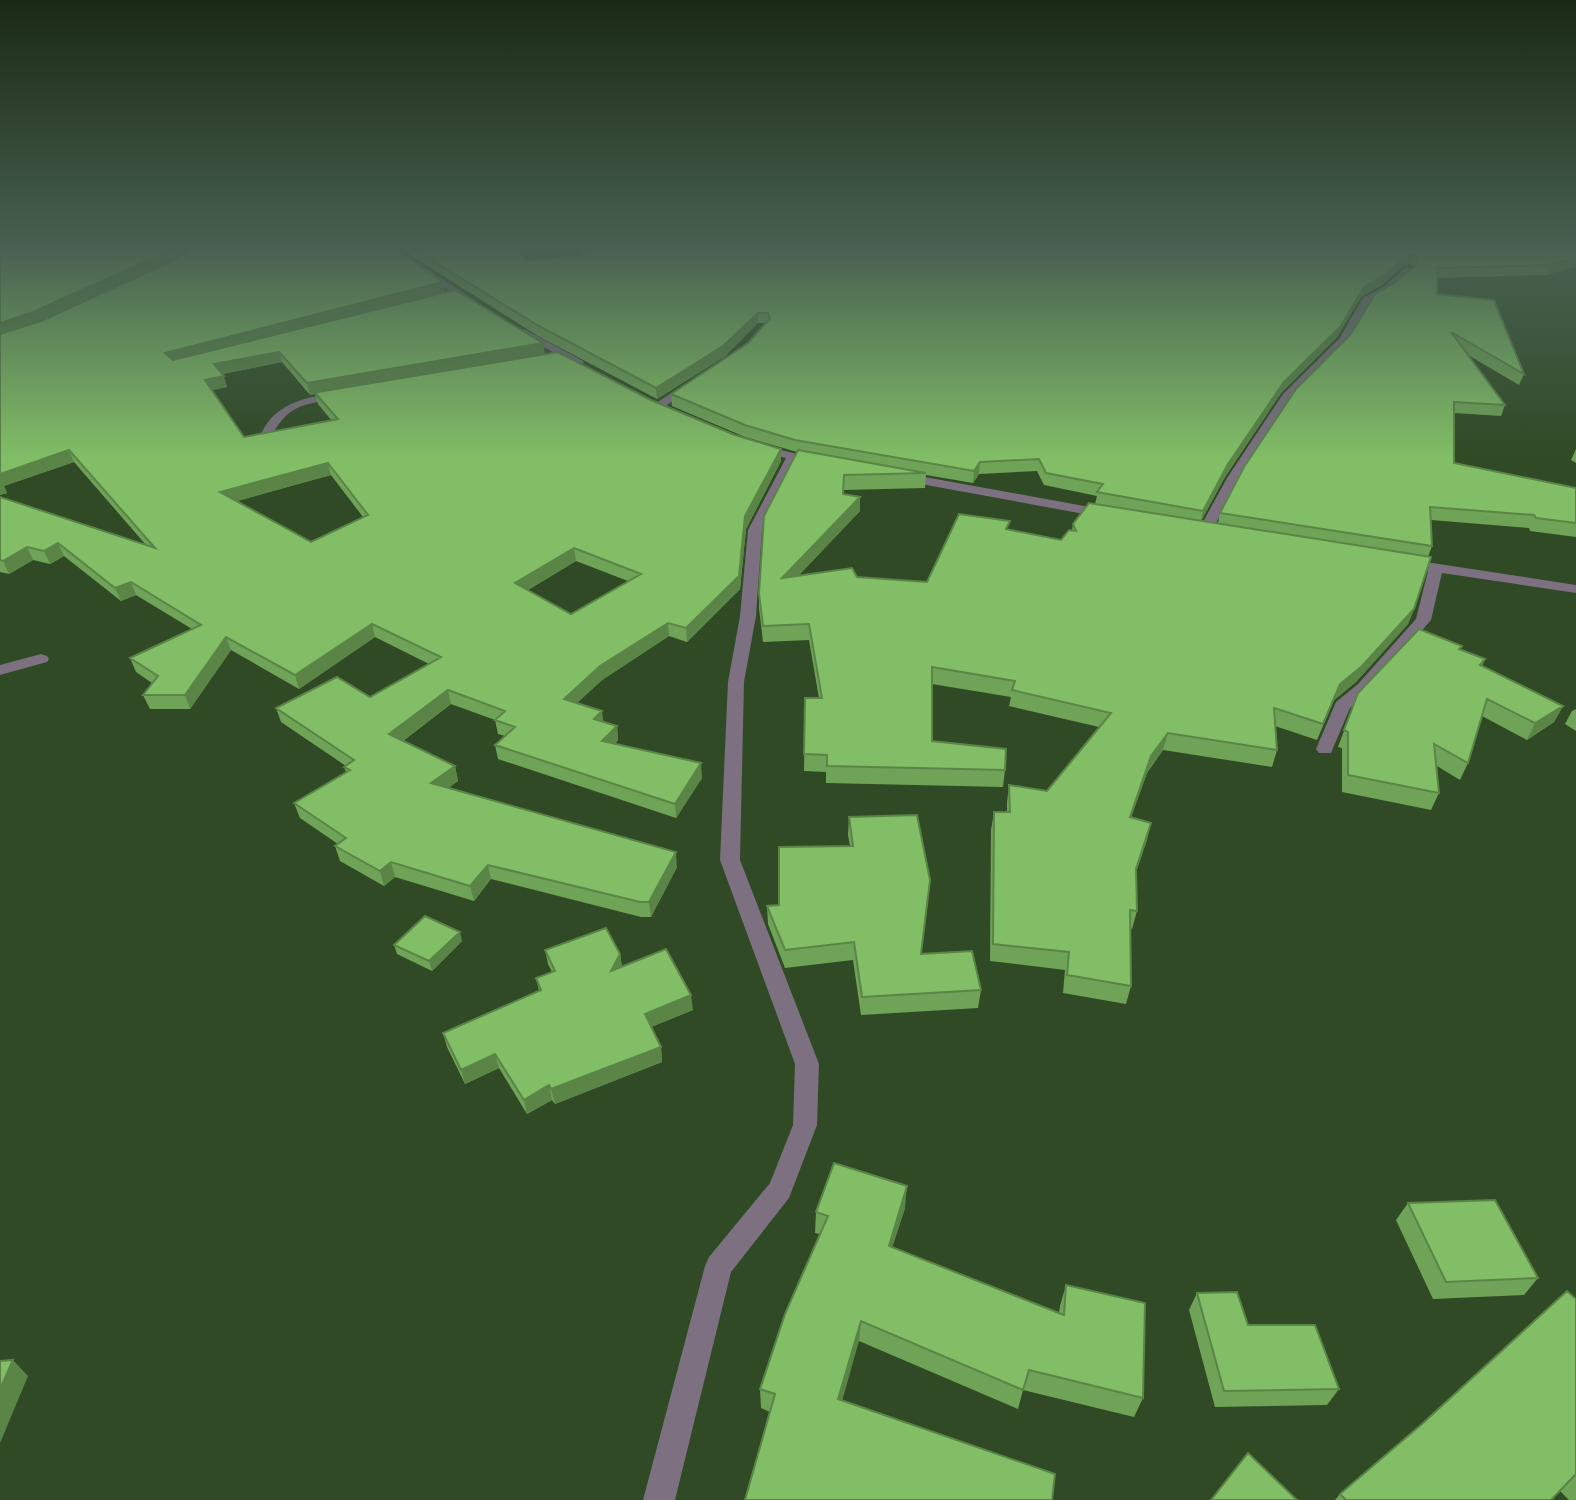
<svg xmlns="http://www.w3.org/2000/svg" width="1576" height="1500" font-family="'PT Sans',sans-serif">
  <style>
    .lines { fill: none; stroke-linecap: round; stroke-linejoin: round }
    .minor { fill: #7c7081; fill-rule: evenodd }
    .wall { fill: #6fa358; fill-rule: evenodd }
    .shaded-wall { fill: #5a8547 }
    .building { fill: #81be66; stroke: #5a8547; stroke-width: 2; fill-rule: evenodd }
  </style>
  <rect width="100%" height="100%" fill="#304a25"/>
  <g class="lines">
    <path class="minor" d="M176,249h8l4,12 -18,10h-6v-4l15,-7z
      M387,249h10l80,53 -8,2z
      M1406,267l7,2 -22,21 -21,12 -24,41 -55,55 -52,80 -27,53 -2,3h-10l-2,-3 29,-53 56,-84 56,-55 24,-41 22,-12z
      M524,329l59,32 1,2 -9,2 -54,-31 -2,-2z
      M685,384l9,2 -33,23h-8v-4z
      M338,392l4,1v4c-40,9 -53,5 -73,44l-10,-2c13,-36 45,-41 79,-47z
      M759,444l64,17 -6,4 -20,-5 -35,70 -6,86 -12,66 -4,178 79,204 -2,61 -28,73 -58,74 -56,228h-32l62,-234 4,-9 61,-74 23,-58 2,-61 -75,-204 8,-178 12,-66 8,-86 38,-72 -31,-7v-6z
      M903,473l203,37 7,4 -7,4 -207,-38 -2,-3z
      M1406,559l170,26v8l-134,-20 -11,47 -61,70 -20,18 -19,45h-12l-3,-4 20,-47 22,-18 58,-65 12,-48 -27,-5 -2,-3z
      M41,654l6,2 2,3 -2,3 -47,13v-10z"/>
  </g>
  <path class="wall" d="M0,249h174l2,10 -138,63 405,-40 2,10 -53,14 153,48 -114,19 220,27 84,35 46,14v12l-35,68 -6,60 -53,53 -18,-6 -67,44 -25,23 27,19 13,4 1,14 -3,4 87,34 -26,40 -178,-59 -3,-14 10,-9 -7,-2 -3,-14 -44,-16 -48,37 52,25 3,15 -10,7 229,79 -26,50h-10l-150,-38 -17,22 -79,-24 -11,9 -44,-25 -5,-15 3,-2 -38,-26 -6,-15 52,-31 -2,-5 2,-1 -65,-44 -5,-14 94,-11 59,-33 -54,-27 -76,52 -68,-39 -41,59h-40l-7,-14 9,-12 -16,-11 -6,-14 62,-29 -56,-34 -15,6 -57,-45 -14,8 -17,-4 -24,14 -9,-2v-75l146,48 -72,-83 -70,24 3,7 -7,2zM282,362l28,33 5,-1 3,10 14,17 -88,16 -32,-47 15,-3 -5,-13zM331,475l32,42 -52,25 -75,-41zM576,561l52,20 -57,33 -43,-24z
    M401,249h116l9,12 56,-5 -1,-7h995v17l-30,9 -108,3 -1,16 87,80 -5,11 -51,-30 37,50 -4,11 -47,-3v50l122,25v49l-46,-6 -1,-3 -98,-8 1,26 -4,11 -14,52 -6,15 -52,58 -22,18 -17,40 -42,-14 2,24 -5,17 -109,-17 -16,23 -16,44 16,23 -11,32 1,39 -5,18 -2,-1 1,58 -5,18 -63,-11 2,-23 -75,-9 1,-131 3,-18h13v-10l2,-17 38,6 52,-64 -90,-21 2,-9 -79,-13v57l73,29 -2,17 -177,-4v-11l-22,-1 1,-73h14l-10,-58 -46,2 -4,-34v-15l38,-141 -52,-15 -73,-31 -1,-12 77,-51 18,-20h-8l-34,34 -67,42 -119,-63zM1412,264l1,3 -17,15 -45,52 -131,179 -2,10 -17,-2 24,-44 56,-84 56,-56 24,-40 22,-13 21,-19zM1037,471l7,14 53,11 -2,8 -22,20 -1,6 -11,10 -52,-10 -82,52 -70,-5 -58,-2 61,-64 -16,-17v-4l81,-2 1,-13 47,8 6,-9z
    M1576,449v14l-5,-3z
    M1462,646l-2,3 25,10 -3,7 81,40 -9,16 -27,18 -45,-24 -14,47 -8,17 -23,-14 2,27 -8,17 -89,-18v-44l-4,-1 20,-54z
    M1576,709v22l-11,-7 7,-13z
    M849,817l73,137 59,36 -3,18 -117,7 -8,-55 -68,8 -17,-44 -1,-18 12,-1 71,-59 -2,-11z
    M462,941l-30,30 -35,-17 -3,-9z
    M545,950l75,4 2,13 71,43 -42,17 10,20 1,15 -107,42 -3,-4 -25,14 -28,-46 -34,16 -18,-37 -4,-14 96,-42 -3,-13 16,-6 -4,-8z
    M1408,1203l130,75 -14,17 -91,4 -37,-79z
    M905,1208l-13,39 167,66 1,-7 6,-21 77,113 -9,19 -111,-27 -5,19 -159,-68 -89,71 -9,-4 -1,-19 60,-155 -5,-1 1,-21z
    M1197,1293l51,32 91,64 -12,16 -112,2 -26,-97z
    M1576,1299v201h-7l-9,-9 -9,9h-216l5,-6z"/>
  <path class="shaded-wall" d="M173,249h1l2,10 -139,64 -37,12v-12z
    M1415,255l-3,9 -8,1 -21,19 -22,13 -24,40 -56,56 -56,84 -25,46 3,-12 25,-47 56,-82 80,-95 43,-31z
    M1576,258v8l-30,9 4,-10z
    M443,282l2,10 -276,72 -4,-11z
    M758,313v10l-34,34 -67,42 -1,-11z
    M543,343l2,11 -235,41 -3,-12z
    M279,352l3,10 -64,13 -4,-11z
    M224,376l3,11 -18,4 -4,-11z
    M781,449v12l-35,68 -6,60 -53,53 -1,-14z
    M69,450l5,12 -70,24 3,7 -7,2v-21z
    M980,462l-1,12 -6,9 1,-12z
    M328,463l3,12 -107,30 -4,-13z
    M860,497v14l-78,82v-15z
    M58,543l6,13 -14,8 -6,-13z
    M27,547l6,13 -24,14 -6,-13z
    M574,548l2,13 -59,35 -2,-13z
    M131,582l5,13 -15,6 -6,-13z
    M1414,609l-6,15 -52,58 -22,18 -17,40 23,-56z
    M668,623l1,13 -67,44 -36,33 -2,-14 36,-33z
    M372,624l3,13 -76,52 -4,-14z
    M226,637l5,13 -41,59 -5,-14z
    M448,690l3,14 -58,44 -4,-14z
    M1563,706l-9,16 -27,18 8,-17z
    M602,711l2,14 -10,-6z
    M617,726l1,14 -14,15 -2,-14z
    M1168,733l-5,17 -16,23 -22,61 5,-17 21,-61z
    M701,763l1,15 -26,40 -1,-14z
    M455,766l3,15 -23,17 -4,-15z
    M1151,823l-4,17 -16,46 5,-17z
    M676,852l1,15 -26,50 -2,-15z
    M391,862l4,15 -11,9 -4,-15z
    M488,865l3,14 -17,22 -4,-15z
    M460,932l2,9 -30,30 -3,-10z
    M620,954l2,15 -11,2z
    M691,995l2,15 -47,19 -1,-15z
    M661,1047l1,15 -107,42 -4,-15z
    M495,1054l4,14 -34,16 -4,-14z
    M549,1085l3,15 -25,14 -3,-14z
    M907,1186l-2,22 -19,59 3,-21z
    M861,1321l-2,20 -22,78 1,-20z
    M13,1360l15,16 -28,67v-54z"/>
  <path class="building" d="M0,249h173l-140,63 -33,11z
    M185,249h210l48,33 -278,71 8,7 282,-70 88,53 -236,40 -28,-31 -65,12 10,12 -19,4 39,57 94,-18 -23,-26 3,-1 240,-40 93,48 84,35 46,14 -36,67 -6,60 -53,52 -18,-5 -68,43 -36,33 38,12 -8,8 23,7 -15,15 99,22 -26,41 -180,-59 20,-18 -20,-7 10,-9 -57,-21 -59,44 66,32 -24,17 245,69 -27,50h-9l-152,-37 -18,21 -79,-24 -11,9 -45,-25 11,-8 -52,-35 56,-33 -6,-3 10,-7 -78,-52 61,-31 33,20 71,-40 -69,-33 -77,51 -69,-38 -41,58h-42l15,-19 -28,-18 71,-33 -70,-43 -16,6 -57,-45 -14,8 -17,-4 -24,14 -3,-1v-63l155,51 -86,-98 -69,24v-140l41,-13 145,-66zM328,463l40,52 -57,27 -91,-50zM574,548l67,26 -70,40 -56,-31z
    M414,249h103l9,12 60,-6 -3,-6h993v9l-26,7 -112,3 -1,26 57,6 30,74 -73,-42 54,73 -51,-3v61l122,25v35l-40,-5 -2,-3 -104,-8 2,39 -212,-33 24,-46 52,-78 55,-55 24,-40 21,-12 21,-18 -2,-9 -8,1 -21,18 -22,13 -24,40 -56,55 -56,82 -25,47 -106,-19 6,-8 -57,-11 -7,-14 -59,3 -6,9 -179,-31 -50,-15 -74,-31 77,-51 22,-25 -2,-5h-10l-35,33 -67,42 -119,-63z
    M798,450l128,23 -82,2 -1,19 17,3 -78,81 70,-10 5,9 70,5 32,-68 51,7 -4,8 55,11 8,-10 7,1 -3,-7 16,-21 342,54 -17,52 -52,57 -22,18 -17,40 -49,-16 3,42 -109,-17 -17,23 -21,61 21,6 -15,46 1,42 -7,-1 1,76 -64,-11 2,-23 -76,-8 1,-132h16l-1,-27 38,6 64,-78 -99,-23 3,-9 -83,-14v74l74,8 -1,21 -178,-4v-11l-23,-1 1,-56h17l-13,-74 -46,2 -4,-33 5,-77z
    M1419,629l43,17 -3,3 26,10 -5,6 83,41 -28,17 -48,-24 -19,64 -34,-19 5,49 -91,-18v-43l-4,-2 14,-37z
    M917,815l13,65 -9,74 51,-3 9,39 -119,7 -8,-55 -69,8 -18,-44 12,-1v-58l74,-1 -4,-29z
    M425,916l35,16 -31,29 -35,-16z
    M606,928l14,26 -9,17 55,-22 25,46 -46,19 16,33 -110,42 -2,-4 -25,15 -29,-46 -34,16 -18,-37 98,-43 -5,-12 19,-7 -10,-21z
    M834,1163l73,23 -18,60 175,69 2,-30 79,18 -2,95 -114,-28 -6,20 -162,-69 -23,78 217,75 -3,26h-307l30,-106 -15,-5 25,-75 43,-98 -12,-4z
    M1495,1200l43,78 -92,4 -38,-79z
    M1567,1291l9,8v175l-25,26h-205l-6,-6 82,-70z
    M1237,1292l11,33h67l24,64 -115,2 -27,-98z
    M13,1360l-13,29v-28z
    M1248,1453l49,47h-86z"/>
  <linearGradient id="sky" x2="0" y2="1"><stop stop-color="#1a2914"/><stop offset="0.54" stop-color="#486051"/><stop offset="1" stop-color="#486051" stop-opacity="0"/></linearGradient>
  <rect width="1576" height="459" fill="url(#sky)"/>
</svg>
